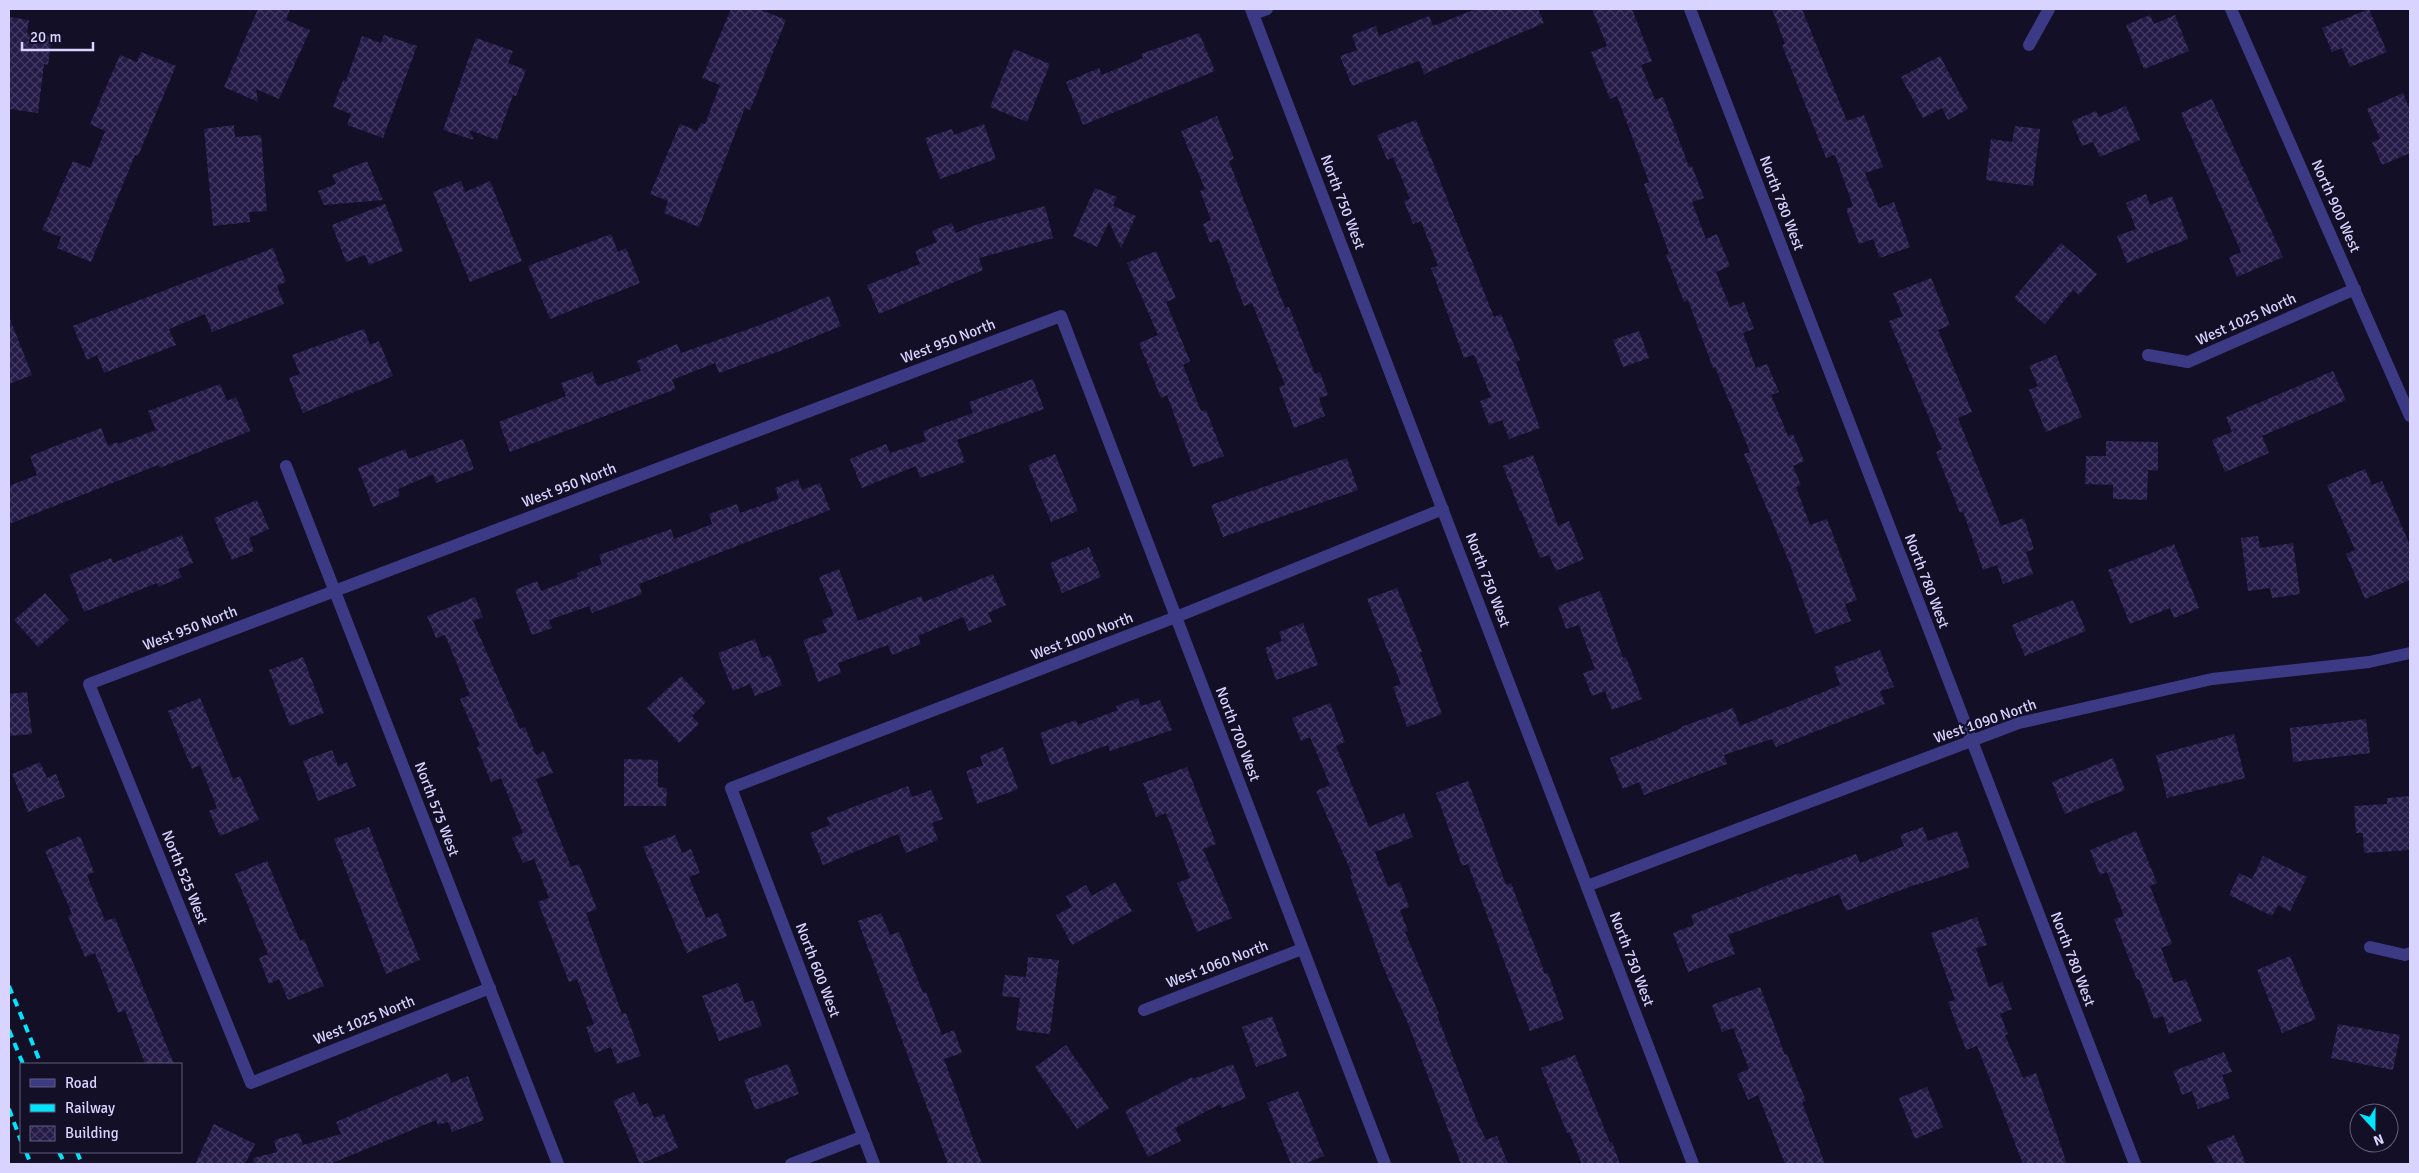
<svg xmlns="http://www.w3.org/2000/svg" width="2419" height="1173" font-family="Signika,sans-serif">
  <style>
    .building { fill: url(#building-cross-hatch) }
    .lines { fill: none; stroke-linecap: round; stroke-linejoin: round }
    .minor { stroke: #3d3a85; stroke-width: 12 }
    .rail { stroke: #00e5ff; stroke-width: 4; stroke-dasharray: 8 6; stroke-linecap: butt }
    .labels { text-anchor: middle; stroke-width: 4.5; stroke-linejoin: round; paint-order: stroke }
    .street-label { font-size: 15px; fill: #d9d4ff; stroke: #130f26 }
  </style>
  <defs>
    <pattern id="building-cross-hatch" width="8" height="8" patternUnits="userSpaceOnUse" patternTransform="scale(1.25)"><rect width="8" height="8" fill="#241b47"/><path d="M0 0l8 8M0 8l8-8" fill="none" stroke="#433b63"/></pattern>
  </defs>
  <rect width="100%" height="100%" fill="#130f26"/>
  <path class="building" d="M258,9h32l-4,11 24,10 -31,69 -23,-10 2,13 -34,-15z
    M731,9h28l27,11 -36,90 -5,-2 -46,119 -35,-14 4,-12 -18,-7 30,-70 17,7 4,-8 4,1 15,-39 -18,-7z
    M1476,9h62l6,14 -120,51 -5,-13 -67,25 -12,-30 17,-6 -5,-15 24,-9 3,10 50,-20 4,10z
    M1592,9h40l20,52 -11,4 14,35 8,-3 26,70 3,-1 12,32 -12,4 14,37 11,-5 13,32 -14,6 14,35 14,-5 10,27 -11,4 13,35 11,-4 12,28 -8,3 17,41 5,-2 11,27 -11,5 8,19 -5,2 14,38 17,-6 30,81 -12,4 6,17 -36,13 -27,-75 -44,-105 6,-2 -35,-85 -2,1 -25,-68 -4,2 -18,-47 3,-2 -25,-69 5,-2 -32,-86 -7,3 -19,-47 16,-6z
    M1772,9h30l45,112 17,-6 19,52 -18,6 14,35 15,-6 16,45 -30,11 -7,-19 -14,5 -13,-35 7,-3 -18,-51 -9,3 -44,-113 3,-1z
    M2369,9l18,43 -37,15 -8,-19 -10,4 -10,-24z
    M2150,15l4,9 21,-9 14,36 -45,18 -18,-44z
    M9,17l20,3 -2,13 25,3 -4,29 -4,-1 -6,49 -29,-4z
    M1199,33l16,38 -132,54 -17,-43 33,-14 3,7 41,-17 -2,-4z
    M384,35l33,11 -34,92 -36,-13 4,-11 -18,-7 10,-27 3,1 16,-45 19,7z
    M476,38l37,13 -5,12 18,7 -10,26 -3,-1 -16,45 -28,-10 5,10 -31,-10z
    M1014,49l36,15 -23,58 -37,-15z
    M141,52l35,14 -38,90 -3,-1 -44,107 -34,-14 4,-11 -19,-7 31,-69 17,7 15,-37 -15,-7 30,-69 17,7z
    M1940,56l28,53 -20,11 -6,-12 -19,10 -22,-41z
    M2403,93l7,17v43l-28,12 -10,-23 8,-3 -13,-30z
    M2212,99l71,158 -46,20 -8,-20 12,-5 -60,-139z
    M2126,106l14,34 -40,17 -7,-15 -11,4 -10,-25 24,-10 3,6z
    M1217,116l17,43 -5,2 56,147 4,-1 26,67 5,-2 8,23 -9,3 6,18 -31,12 -15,-41 6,-2 -33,-82 -8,3 -25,-67 -9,4 -7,-19 8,-4 -11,-29 5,-2 -24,-58z
    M1416,120l78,197 7,-3 19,46 -4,2 24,66 -31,11 -7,-19 -13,5 -9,-24 11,-4 -17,-42 -10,3 -33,-90 7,-2 -17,-45 -8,3 -9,-23 6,-2 -17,-42 -6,3 -10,-25z
    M984,124l12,35 -56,20 -15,-41 27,-9 2,6z
    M234,125l1,12 26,-2 6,76 -18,1 1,10 -37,4 -9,-97z
    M2015,126l25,3 -7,57 -47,-6 5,-41 21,3z
    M367,161l16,39 -59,5 -6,-14 18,-7 -4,-9z
    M461,181l4,11 25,-11 32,80 -52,21 -37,-90z
    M1095,188l22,9 -4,9 23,10 -15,32 -12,-26 -12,25 -24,-11z
    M2146,194l4,11 22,-9 16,43 -61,24 -10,-27 19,-7 -10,-26z
    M385,204l18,47 -34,14 -4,-10 -19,7 -14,-37z
    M1045,206l8,32 -74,20 4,12 -104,44 -12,-29 53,-21 -5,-13 22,-9 -5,-11 20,-8 4,10 22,-9z
    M611,234l7,18 8,-4 14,35 -90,36 -22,-53z
    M2061,243l36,31 -18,21 -6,-5 -28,34 -31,-26z
    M273,248l13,34 -9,4 7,18 -72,28 -7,-18 -36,15 7,16 -72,28 -7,-18 -10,5 -14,-34z
    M1156,251l20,47 -10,4 24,59 -7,4 18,46 5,-1 18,46 -31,11 -26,-72 -6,3 -22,-55 19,-8 -31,-72z
    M1931,278l19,47 -12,5 34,82 -14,6 43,108 23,-8 10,31 -8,3 7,22 -30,10 -6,-19 -14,5 -20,-59 -3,2 -24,-61 6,-3 -53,-128 14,-5 -10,-23z
    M829,296l12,30 -58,24 -64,23 -4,-10 -43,17 4,9 -166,63 -11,-30 67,-26 -5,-13 31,-11 5,14 44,-15 -4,-10 40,-17 4,9 79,-28z
    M10,319l22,56 -23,9v-64z
    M364,329l6,16 9,-4 14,35 -90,37 -14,-35 11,-4 -8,-19z
    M1639,331l10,27 -26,9 -10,-27z
    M2056,355l26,62 -36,15 -17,-42 9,-4 -9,-20z
    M2333,371l13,29 -84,36 7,17 -44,19 -13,-32 20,-8 -6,-15z
    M1033,379l11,30 -87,31 8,22 -45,16 -4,-12 -54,22 -12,-29 36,-15 4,9 36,-12 -3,-10 50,-18 -4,-11z
    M220,384l7,17 9,-4 14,34 -90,37 -2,-3 -149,59v-38l28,-11 -7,-19 71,-28 7,18 9,-4 1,2 38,-14 -8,-19z
    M463,439l11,30 -38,14 -3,-9 -35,15 2,7 -27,11 -15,-39 47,-19 4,10z
    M2106,441l52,1v29l-10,-1 -1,30 -34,-1v-14l-28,-1 1,-28h20z
    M1055,454l23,57 -27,11 -23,-57z
    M1533,455l25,71 11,-5 15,38 -28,12 -7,-16 -9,3 -19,-48 -1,1 -17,-45z
    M1347,458l11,32 -135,47 -12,-32z
    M2365,469l7,16 10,-4 28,64v35l-45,19 -19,-45 9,-4 -28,-65z
    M798,479l4,11 18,-7 10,27 -191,74 3,10 -50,19 -3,-7 -40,14 3,8 -20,7 -17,-45 22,-9 4,10 37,-14 -1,-4 25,-9 -3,-9 72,-26 3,10 38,-15 -3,-10 28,-10 3,9 39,-14 -4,-11z
    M257,500l12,29 -20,9 5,13 -22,9 -18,-42z
    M182,535l11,28 -15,6 4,8 -24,10 -1,-4 -73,29 -15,-37 42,-17 2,5z
    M2258,536l2,12 33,-5 7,51 -28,4 -2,-10 -22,3 -7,-53z
    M2174,544l25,64 -25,10 -4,-10 -40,16 -22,-54z
    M1089,547l12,30 -39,16 -12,-30z
    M839,569l19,52 63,-25 3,6 69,-28 13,31 -18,8 4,9 -23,9 -6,-14 -45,19 3,8 -29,11 -4,-10 -50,18 3,10 -23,9 -15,-42 24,-8 -5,-12 12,-5 -15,-38z
    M1397,588l25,64h-2l22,62 -35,13 -14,-40 8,-3 -34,-85z
    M1600,591l23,67 3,-1 16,42 -30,11 -7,-19 -13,5 -9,-23 12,-4 -16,-44 -13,4 -8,-23z
    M45,593l24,27 -31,27 -24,-27z
    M475,597l8,20 -10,4 47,108 5,-2 11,28 8,-4 9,22 -17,6 35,88 8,-3 18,45 -11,4 36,101 4,-1 15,43 -24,8 -6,-17 -16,6 -9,-26 8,-3 -17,-45 -8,3 -31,-80 11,-4 -15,-39 -11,4 -11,-25 11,-5 -22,-55 -10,4 -14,-35 3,-2 -20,-46 10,-4 -25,-60 -9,3 -9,-22z
    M2073,600l13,31 -61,25 -13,-31z
    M1303,623l15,42 -42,15 -11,-32 17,-7 -3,-9z
    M755,639l7,19 8,-3 12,30 -27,11 -5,-12 -17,7 -15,-38z
    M1880,650l14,37 -14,4 5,13 -109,43 -4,-8 -48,16 3,9 -83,31 -5,-13 -16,7 -13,-31 72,-30 -1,-1 52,-19 7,18 100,-41 -6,-18z
    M303,657l21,56 -34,13 -21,-56z
    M681,676l25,26 -14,14 7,8 -20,19 -32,-35z
    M27,692l5,42 -23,2v-42z
    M200,698l33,81 7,-3 19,44 -39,16 -11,-25 8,-3 -17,-43 -8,4 -24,-58z
    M1138,698l3,8 19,-6 12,30 -62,21 -2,-6 -57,20 -11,-32 36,-13 2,5 40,-15 -2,-4z
    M1330,703l15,39 -9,4 33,81 35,-14 9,24 -38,15 13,35 12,-5 9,25 -9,3 8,21 -3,1 34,82 -2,1 40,106 9,19 11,-4 11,28h-47l-52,-138 -27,-62 -32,-89 2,-1 -36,-83 14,-6 -20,-48 -9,4 -9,-23z
    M2366,719l4,34 -77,9 -3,-34z
    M2234,734l11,44 -78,20 -11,-43z
    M1003,747l15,42 -41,15 -11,-33 17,-6 -3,-9z
    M332,750l6,16 9,-4 9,24 -38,15 -15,-40z
    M2113,758l12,32 -60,24 -13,-32z
    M624,759l34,1v27l9,1 -1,18h-42z
    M40,762l7,16 9,-4 9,23 -37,15 -16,-38z
    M1187,767l29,77 -13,5 29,69 -35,14 -20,-49 13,-5 -24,-65 -10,4 -13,-34z
    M1468,781l38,104 5,-2 34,91 3,-1 16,46 -34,12 -62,-167 -6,2 -26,-73z
    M908,786l4,11 19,-7 12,29 -11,4 6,17 -32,13 -8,-19 -75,31 -13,-32 20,-8 -3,-8z
    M2410,796v54l-46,3 -1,-20h-7l-2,-27 33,-2v-6z
    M369,827l51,133 -34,14 -52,-135z
    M1923,827l5,14 29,-10 13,36 -53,18v-1l-71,27 -7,-17 -111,41 7,19 -47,18 -15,-39 21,-8 -3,-10 108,-42 1,2 56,-21 4,9 44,-17 -4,-11z
    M2136,831l21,52 -7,3 22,58 -11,4 13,35 12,-4 16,42 -33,13 -6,-18 -9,3 -15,-40 -2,1 -23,-61 10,-3 -17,-44 -7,3 -10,-25z
    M675,835l7,18 9,-4 9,24 -11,4 17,41 12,-5 9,23 -40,17 -44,-106z
    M80,836l14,36 -7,3 18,46 10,-3 59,146h-29l-20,-54 -7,3 -23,-60 -10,4 -17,-41 4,-2 -27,-63z
    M2263,856l44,21 -17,34 -12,-6 -6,11 -43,-21 10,-22 13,6z
    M267,861l33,80 4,-2 20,47 -36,14 -9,-21 -10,5 -10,-26 9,-4 -33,-80z
    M1115,882l17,29 -60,34 -16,-30 16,-8 -6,-11 20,-11 6,11z
    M881,913l9,22 9,-3 24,61 3,-1 16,43 12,-5 8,23 -18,6 38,105h-34l-90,-243z
    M1977,917l10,28 -11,3 13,39 13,-5 10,27 -12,5 8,20 -3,1 18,43 13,-5 31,91h-44l-46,-118 -11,4 -18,-48 7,-2 -24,-67z
    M2290,956l26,63 -34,14 -25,-63z
    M1028,957l31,3 -9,74 -34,-4 4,-32 -18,-2 3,-21 21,2z
    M738,983l7,20 8,-3 9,26 -43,15 -17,-45z
    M1760,987l25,68 2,-1 19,47 -4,1 23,62h-40l-27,-69 -10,5 -11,-26 12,-5 -16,-41 -11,4 -10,-27z
    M1272,1016l15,40 -31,11 -14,-40z
    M2338,1024l62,11 -7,35 -62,-12z
    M1066,1045l43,63 -32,21 -42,-62z
    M2224,1052l8,20 -10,3 8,23 -32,11 -6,-18 -10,4 -9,-24z
    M1575,1055l35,88 2,-1 8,22h-38l-13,-32 -2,1 -26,-65z
    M788,1064l11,30 -44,16 -11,-30z
    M1233,1064l13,34 -24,10 -2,-4 -45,24 6,13 -33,16 -23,-46 67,-34 1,2z
    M448,1073l3,10 17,-7 16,44 -32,12 -4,-10 -10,3 -2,-5 -106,44h-76l-1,-6 24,-6 -3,-12 25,-7 4,12 38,-11 -5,-12z
    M1927,1087l16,40 -28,12 -16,-41z
    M1298,1091l26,65 -20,8h-13l-24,-61z
    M634,1092l6,14 8,-3 6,15 10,-4 14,34 -38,16 -27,-63z
    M214,1124l41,20 -10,20h-50z
    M2234,1135l12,29h-31l-8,-18z"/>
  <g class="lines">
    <path class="minor" d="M1251,9l442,1155
      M1690,9l445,1155
      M2231,9l179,407
      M1253,14l14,-5
      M2029,45l20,-36
      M2148,355l40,7 167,-73
      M286,466l272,698
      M1587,886l432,-163 193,-44 157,-17 41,-9
      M2370,947l35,8 5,-2
      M490,988l-239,95 -162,-399 972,-368 324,848
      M1144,1010l158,-61
      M791,1164l73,-28
      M874,1164l-143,-376 445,-171 267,-108"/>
    <path class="rail" d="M9,986l32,78
      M9,1030l14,34
      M9,1109l12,32
      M26,1152l5,12
      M59,1152l6,12
      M77,1152l5,12"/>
  </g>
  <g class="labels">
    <g class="street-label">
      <text transform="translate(1343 202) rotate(69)" y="5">North 750 West</text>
      <text transform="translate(1782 203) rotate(69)" y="5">North 780 West</text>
      <text transform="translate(2336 206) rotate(66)" y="5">North 900 West</text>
      <text transform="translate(2246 319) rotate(-24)" y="5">West 1025 North</text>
      <text transform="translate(948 341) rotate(-21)" y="5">West 950 North</text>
      <text transform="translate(569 485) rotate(-21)" y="5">West 950 North</text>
      <text transform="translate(1488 580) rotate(69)" y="5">North 750 West</text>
      <text transform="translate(1927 581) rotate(69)" y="5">North 780 West</text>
      <text transform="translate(190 628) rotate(-21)" y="5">West 950 North</text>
      <text transform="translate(1082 636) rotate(-21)" y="5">West 1000 North</text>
      <text transform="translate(1985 721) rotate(-19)" y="5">West 1090 North</text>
      <text transform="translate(1238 734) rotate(69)" y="5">North 700 West</text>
      <text transform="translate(437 809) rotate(69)" y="5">North 575 West</text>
      <text transform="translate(185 877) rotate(68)" y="5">North 525 West</text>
      <text transform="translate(1632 959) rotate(69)" y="5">North 750 West</text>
      <text transform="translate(2073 959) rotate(69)" y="5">North 780 West</text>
      <text transform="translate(1217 964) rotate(-21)" y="5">West 1060 North</text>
      <text transform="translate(818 970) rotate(69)" y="5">North 600 West</text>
      <text transform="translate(364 1020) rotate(-22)" y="5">West 1025 North</text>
    </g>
  </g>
  <rect width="2419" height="1173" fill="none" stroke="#d9d4ff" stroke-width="20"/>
  <rect x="20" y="1063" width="162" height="90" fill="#130f26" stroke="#625e7d"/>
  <rect x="30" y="1079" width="25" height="8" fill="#3d3a85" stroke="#625e7d"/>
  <text x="65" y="1088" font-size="15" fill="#d9d4ff">Road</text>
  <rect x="30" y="1104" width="25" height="8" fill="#00e5ff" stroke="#625e7d"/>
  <text x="65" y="1113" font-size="15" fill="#d9d4ff">Railway</text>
  <rect x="30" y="1126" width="25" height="15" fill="url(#building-cross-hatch)" stroke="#625e7d"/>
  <text x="65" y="1138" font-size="15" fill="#d9d4ff">Building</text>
  <g transform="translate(2374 1128) rotate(159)"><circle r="24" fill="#130f26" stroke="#625e7d"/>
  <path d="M0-4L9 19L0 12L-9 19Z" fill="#00e5ff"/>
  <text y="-8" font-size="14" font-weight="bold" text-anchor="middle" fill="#d9d4ff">N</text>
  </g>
  <path d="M22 42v8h71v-8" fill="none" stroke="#d9d4ff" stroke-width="2.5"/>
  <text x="30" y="42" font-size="15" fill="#d9d4ff" stroke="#130f26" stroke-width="4" paint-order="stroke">20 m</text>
</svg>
